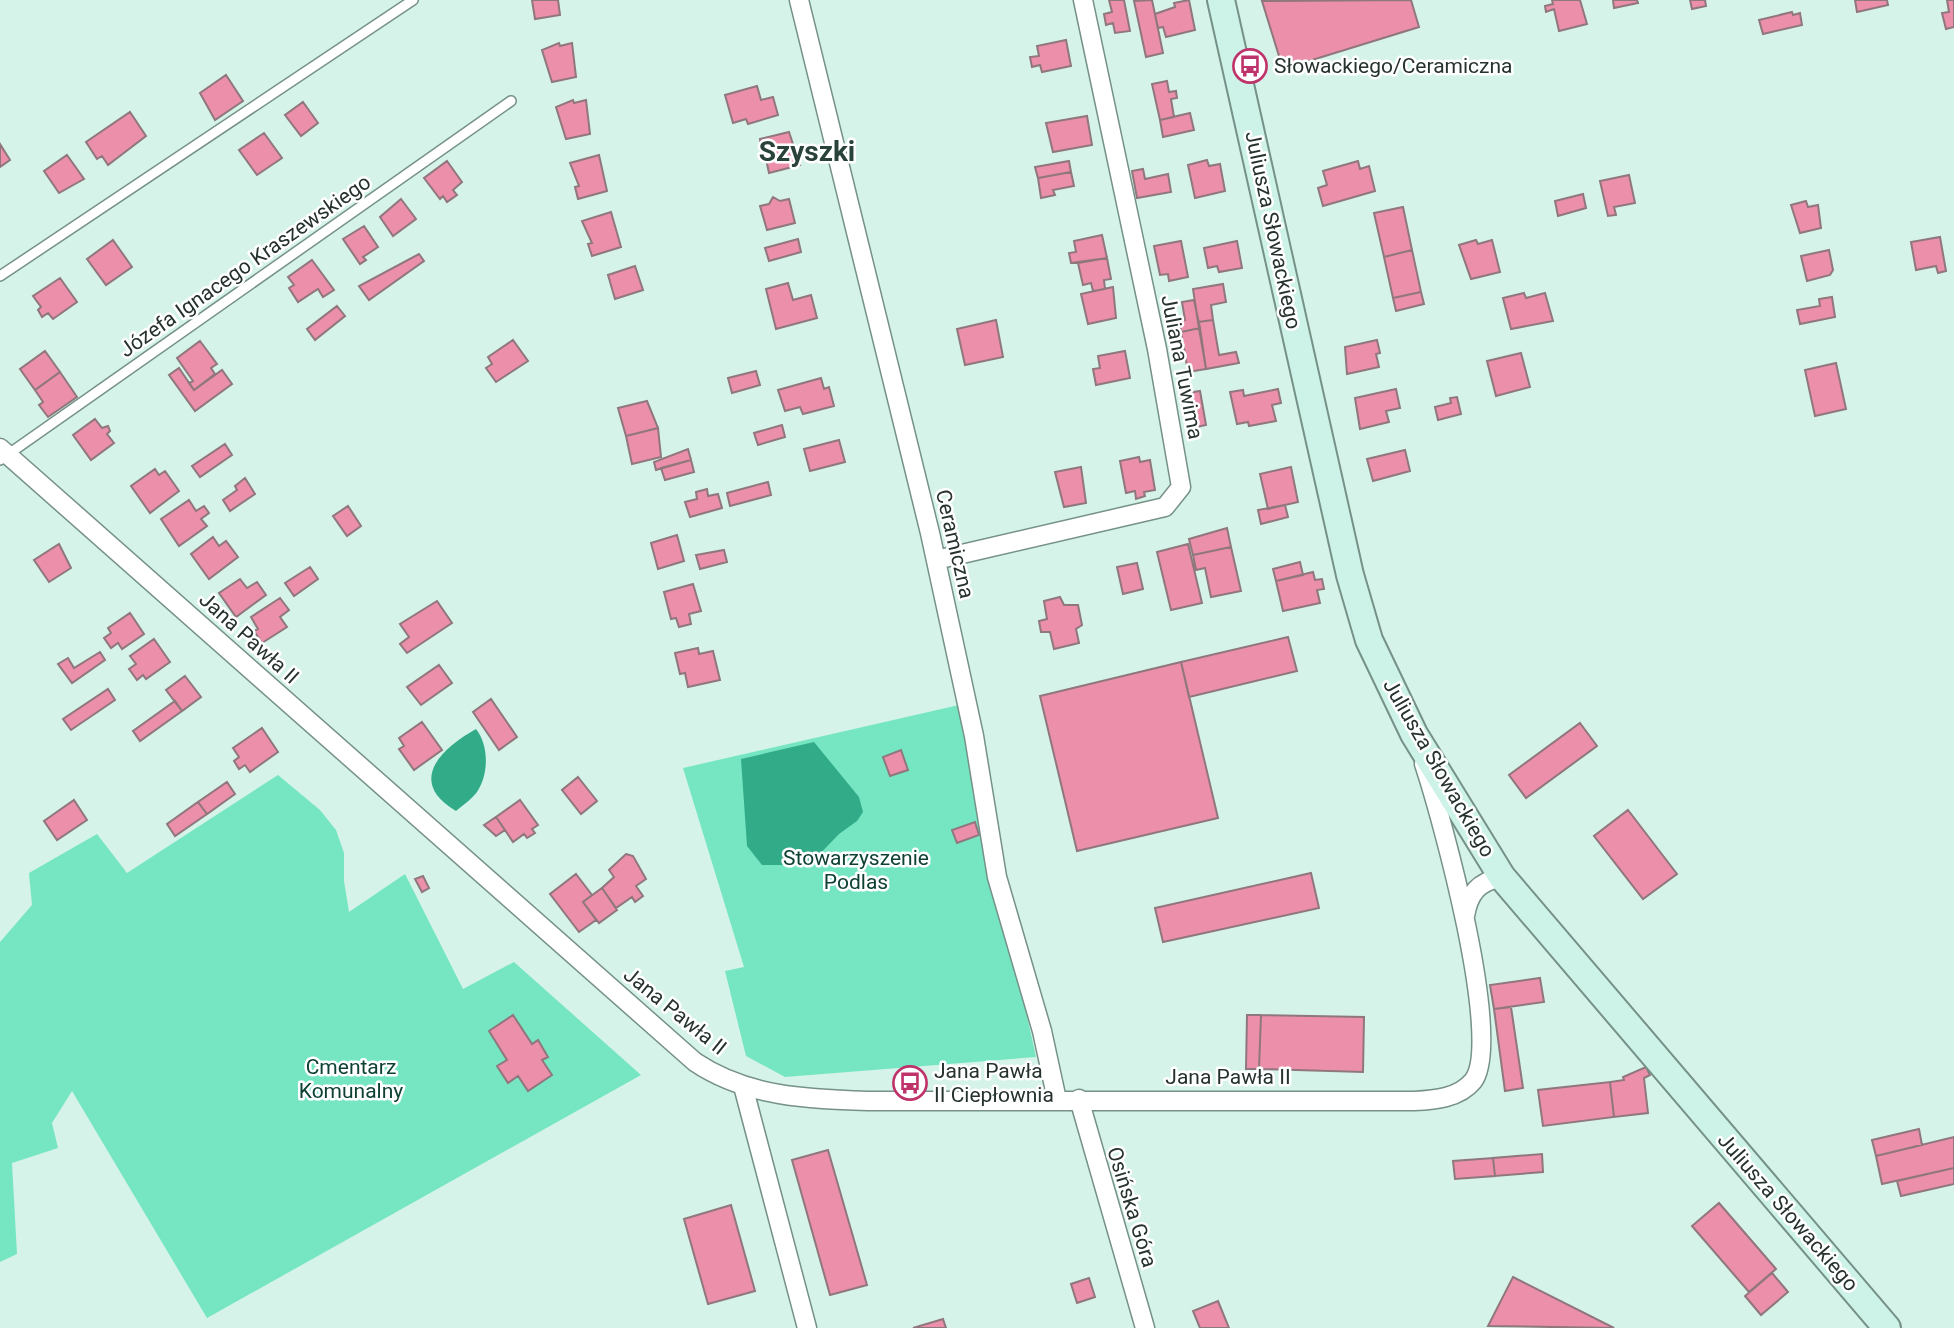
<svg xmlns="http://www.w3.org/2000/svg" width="1954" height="1328" font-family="Roboto,sans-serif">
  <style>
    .green { fill: #76e6c2 }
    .water { fill: #32ab89 }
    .building { fill: #ec8fab; stroke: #90767d; stroke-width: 2 }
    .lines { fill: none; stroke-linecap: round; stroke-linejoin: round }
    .lane-casing { stroke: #769187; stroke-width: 12 }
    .street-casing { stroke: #769187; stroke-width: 21 }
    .secondary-casing { stroke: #769187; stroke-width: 30 }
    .lane { stroke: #fff; stroke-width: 9 }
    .street { stroke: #fff; stroke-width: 18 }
    .secondary { stroke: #cdf2e7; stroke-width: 26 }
    .labels { text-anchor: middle; stroke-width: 5; stroke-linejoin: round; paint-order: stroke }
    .poi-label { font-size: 21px; fill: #26322d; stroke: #fff; text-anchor: start }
    .street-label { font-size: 21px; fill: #26322d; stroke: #fff }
    .park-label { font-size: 21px; fill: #0e4133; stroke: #fff }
    .district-label { font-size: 28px; font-weight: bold; fill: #2a433a; stroke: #fff }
  </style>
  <rect width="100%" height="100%" fill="#d5f3e8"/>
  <path class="green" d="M959,705l77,352 -251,20 -39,-21 -21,-85 19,-4 -61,-199z
    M278,775l42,35 16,20 8,23v28l5,31 56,-38 58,115 51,-27 127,113 -434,243 -135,-227 -20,32 6,25 -46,15 5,91 -17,8v-320l32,-37 -3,-32 68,-39 30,39z"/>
  <path class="water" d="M476,729c13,16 13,45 1,63 -5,7 -14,13 -21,19 -49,-29 -16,-62 20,-82z
    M814,742l45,55 4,15 -6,9 -18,13 -25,26 -11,5h-41l-15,-19 -6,-87z"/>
  <path class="building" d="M532,0h26l2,15 -25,4z
    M1109,0h15l6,31 -15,2 -2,-10 -7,2 -2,-11 8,-2z
    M1152,0l11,53 -17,4 -12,-56z
    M1189,0l6,30 -29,7 -3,-10 -5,1 -3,-14 20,-7 -1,-4z
    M1411,0l8,27 -136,42 -21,-68z
    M1552,0h28l7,24 -28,7 -5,-22 -8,3 -1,-6 8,-2z
    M1613,0h24l1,3 -24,5z
    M1690,0h15l1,6 -14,3z
    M1855,0h32l1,5 -31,7z
    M1947,0h7v27l-8,2 -4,-16 7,-1z
    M1792,12l1,3 7,-2 2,12 -39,9 -4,-14z
    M1066,40l5,26 -29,6 -2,-7 -8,2 -2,-10 9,-1 -2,-10z
    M559,43l1,3 12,-3 4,34 -24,5 -10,-32z
    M226,75l17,26 -28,19 -15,-27z
    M1167,81l2,11 7,-1 1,7 -6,1 3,18 -14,3 -8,-36z
    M757,86l4,14 12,-3 5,18 -30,9 -2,-5 -13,4 -8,-28z
    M573,100l1,3 12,-3 4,34 -24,5 -10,-32z
    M303,102l15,21 -17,13 -16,-21z
    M130,112l16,24 -38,29 -6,-9 -5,3 -11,-17z
    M1190,113l4,17 -31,7 -3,-17z
    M1087,116l5,29 -39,7 -7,-29z
    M789,132l11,33 -31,8 -3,-14 -4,-1 -2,-19z
    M264,133l18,25 -25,17 -18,-25z
    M0,144l10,16 -10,7z
    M67,155l17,24 -25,14 -15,-22z
    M599,155l8,36 -29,8 -3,-12 4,-1 -9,-23z
    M1207,160l2,6 11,-2 5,27 -30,7 -7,-33z
    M447,161l15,21 -9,8 4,5 -10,7 -4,-6 -3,3 -16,-21z
    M1069,161l2,11 -33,6 -3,-11z
    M1358,161l2,8 9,-3 6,25 -52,15 -5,-18 9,-3 -4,-14z
    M1143,169l2,10 23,-5 3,18 -34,6 -5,-27z
    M1071,172l3,14 -21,4 2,5 -14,3 -3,-20z
    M1629,175l6,28 -21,4 2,8 -8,1 -8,-35z
    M1583,194l3,14 -28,8 -3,-15z
    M773,197l7,4 9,-2 6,24 -28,7 -7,-24 9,-2z
    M401,199l15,20 -23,17 -13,-19z
    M1806,201l2,6 10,-2 3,23 -21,5 -9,-28z
    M1403,207l9,43 -28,7 -10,-44z
    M611,212l10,35 -29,9 -4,-12 4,-1 -10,-22z
    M364,226l14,21 -15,10 3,3 -6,4 -17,-25z
    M1102,235l5,23 -36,5 -2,-10 7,-1 -2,-11z
    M1940,237l6,34 -8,2 -2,-7 -20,4 -5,-28z
    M798,239l3,13 -32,9 -4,-13z
    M113,240l19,27 -26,18 -19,-26z
    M1476,240l2,4 14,-4 8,32 -29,7 -12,-34z
    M1181,241l7,36 -19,4 -1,-7 -8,1 -6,-29z
    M1237,241l5,27 -23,4 -2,-6 -9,2 -4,-20z
    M1412,250l9,42 -28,6 -9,-41z
    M1829,250l4,20 -3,5 -23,6 -6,-25z
    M419,254l5,7 -55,39 -10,-14z
    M1107,258l4,21 -7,1 1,9 -12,2 -2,-8 -8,2 -5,-22z
    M312,260l22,30 -11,7 -5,-8 -20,13 -9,-14 5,-3 -6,-8z
    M635,266l8,24 -28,9 -7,-24z
    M60,278l17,24 -24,17 -5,-6 -6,4 -4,-7 3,-3 -8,-11z
    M788,283l5,17 18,-5 6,23 -41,11 -10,-40z
    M1223,284l3,18 -15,3 2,15 -15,2 -5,-33z
    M1113,287l3,31 -28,6 -7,-30z
    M1421,292l3,12 -28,7 -3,-13z
    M1524,293l2,5 19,-5 8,28 -42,8 -8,-31z
    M1832,297l3,20 -35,7 -3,-14 23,-4 -1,-7z
    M1194,300l6,28 -19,4 -2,-11 6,-1 -3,-18z
    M337,306l8,10 -30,24 -8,-11z
    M996,320l7,37 -38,8 -8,-36z
    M1213,320l6,35 17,-3 3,11 -33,6 -8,-47z
    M1200,328l6,41 -18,3 -7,-40z
    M513,340l15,21 -32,21 -10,-14 6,-4 -4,-7z
    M1377,340l3,13 -4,1 3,13 -32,7 -2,-27z
    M200,341l17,23 -6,4 4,6 -21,16 -5,-7 4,-2 -16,-23z
    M45,351l15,21 -25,18 -15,-21z
    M1125,351l5,27 -34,7 -3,-16 7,-1 -2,-12z
    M1521,353l9,34 -34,9 -9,-35z
    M1836,363l10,46 -31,7 -10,-46z
    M179,368l15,22 28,-20 10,14 -37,27 -26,-36z
    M756,371l4,14 -28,8 -4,-15z
    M60,372l17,25 -29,20 -9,-12 4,-3 -8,-12z
    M821,378l3,11 5,-2 5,19 -31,8 -3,-7 -15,4 -7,-21z
    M1278,389l3,14 -9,2 4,16 -27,5 -1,-4 -11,2 -7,-32 13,-2 1,6z
    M1396,389l4,19 -14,3 3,11 -29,7 -5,-31z
    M1200,391l6,34 -19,4 -6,-35z
    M1457,397l4,17 -23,6 -3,-13 16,-4 -1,-5z
    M647,401l11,27 -32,8 -8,-28z
    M95,419l7,9 6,-2 2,5 -3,3 7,9 -23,17 -18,-25z
    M782,425l3,12 -27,8 -4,-12z
    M658,428l3,29 -29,7 -6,-28z
    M839,440l6,22 -35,9 -6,-22z
    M225,444l7,11 -32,22 -8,-11z
    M688,449l3,11 -35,10 -2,-8z
    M1405,450l5,21 -37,10 -6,-22z
    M1139,457l1,5 10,-2 5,30 -11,2 1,4 -9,3 -1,-8 -9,2 -6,-32z
    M691,460l3,12 -29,8 -4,-12z
    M1081,467l5,36 -22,4 -9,-35z
    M1291,467l7,35 -30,7 -8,-35z
    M155,469l4,6 6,-4 14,20 -29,22 -19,-27z
    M245,478l10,16 -25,17 -7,-11 14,-10 -2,-4z
    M768,482l3,13 -41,11 -3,-13z
    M707,489l1,7 10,-2 4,14 -32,9 -5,-15 12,-3 -1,-7z
    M189,500l7,11 8,-5 5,7 -8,6 6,7 -28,20 -18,-27z
    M1285,505l3,12 -27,7 -3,-14z
    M348,506l13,20 -14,10 -14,-20z
    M1227,528l4,19 -38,8 -4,-16z
    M677,535l7,26 -26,8 -7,-26z
    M213,537l6,9 7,-5 12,16 -29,22 -18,-25z
    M59,544l12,24 -22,14 -15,-22z
    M1188,544l14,59 -31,7 -14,-58z
    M1231,547l10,44 -30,6 -6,-29 -9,2 -3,-15z
    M724,550l3,12 -27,7 -4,-14z
    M1300,562l3,13 -27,6 -3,-12z
    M1137,563l6,26 -20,5 -6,-27z
    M310,567l8,12 -24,17 -9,-13z
    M1313,572l2,8 7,-1 2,10 -7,1 3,13 -37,8 -7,-30z
    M240,579l7,9 10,-6 9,13 -30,22 -17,-24z
    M693,584l8,27 -12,3 2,10 -12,3 -3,-9 -5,1 -7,-27z
    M1060,597l4,8h14l4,20 -6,4 3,14 -25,6 -4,-17h-9l-2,-11 8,-2 -3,-18z
    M280,598l9,12 -9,7 7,10 -25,16 -8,-12 4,-2 -7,-12z
    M437,601l15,22 -45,30 -7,-9 9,-7 -9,-13z
    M130,613l14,21 -22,15 -4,-6 -7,5 -7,-10 7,-5 -3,-5z
    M1288,637l9,34 -108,26 -8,-35z
    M154,639l16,23 -24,17 -3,-4 -6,5 -8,-11 7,-5 -6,-8z
    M698,648l1,6 14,-3 7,29 -32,7 -3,-14 -5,1 -5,-21z
    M100,652l5,8 -33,23 -14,-19 10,-6 6,10z
    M1181,662l37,156 -141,33 -37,-155z
    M439,665l13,18 -31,22 -14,-18z
    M185,676l16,21 -19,14 -16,-21z
    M108,689l7,11 -44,30 -8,-11z
    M491,699l26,38 -18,13 -26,-38z
    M175,701l7,10 -42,30 -7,-10z
    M422,722l20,28 -28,20 -15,-21 5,-3 -5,-8z
    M1580,723l17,23 -71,52 -17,-23z
    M262,728l16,24 -28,20 -5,-7 -6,4 -5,-8 5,-4 -6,-9z
    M901,750l7,20 -18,6 -7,-19z
    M578,777l19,24 -16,13 -19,-24z
    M227,782l8,12 -28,20 -9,-12z
    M74,800l13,20 -30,20 -13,-19z
    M520,800l18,25 -6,4 3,4 -8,5 -3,-4 -11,8 -17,-25z
    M198,802l9,12 -32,22 -8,-12z
    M1628,810l49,64 -34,25 -49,-63z
    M496,817l9,13 -9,6 -12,-11z
    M975,822l4,13 -22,8 -5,-13z
    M626,854l7,2 13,23 -10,7 7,10 -8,6 -3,-5 -16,11 -14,-20 12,-11 -5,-7z
    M1311,873l8,35 -156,34 -8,-34z
    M576,874l16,21 -9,7 13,18 -17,12 -29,-38z
    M423,876l6,12 -7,4 -7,-13z
    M602,888l15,22 -18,13 -16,-21z
    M1540,978l4,24 -50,7 -4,-24z
    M1511,1007l12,81 -18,3 -11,-82z
    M513,1015l19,29 6,-4 10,17 -6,3 10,15 -24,16 -10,-15 -10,7 -11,-17 10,-6 -18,-29z
    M1247,1015h14l-2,54h-13z
    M1261,1015l103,2 -1,55 -104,-3z
    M1646,1067l4,8 -6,3 4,35 -34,4 -4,-35 14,-2 -1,-3z
    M1610,1082l4,35 -71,9 -5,-36z
    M1919,1129l3,16 -46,11 -4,-16z
    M1954,1137v31l-72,16 -6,-28z
    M828,1150l39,135 -37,10 -38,-135z
    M1542,1154l1,18 -48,4 -2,-18z
    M1493,1158l2,18 -40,3 -2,-18z
    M1954,1168v16l-53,12 -4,-15z
    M1719,1203l57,66 -27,23 -57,-66z
    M731,1205l24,86 -47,13 -24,-85z
    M1772,1273l16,19 -27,23 -16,-19z
    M1513,1277l101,51 -126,-2z
    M1089,1278l6,19 -18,6 -6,-19z
    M1218,1301l11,27h-29l-7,-17z
    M943,1319l3,9h-33z"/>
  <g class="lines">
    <g class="lane-casing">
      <path id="lane" d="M0,276l413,-276
        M0,460l511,-359"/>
    </g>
    <g class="street-casing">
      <path id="street" d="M799,0l131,533 44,203 23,141 45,154 15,69
        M0,448l695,614c52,35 113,37 173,39h546c21,-1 45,-3 59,-20 31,-39 -32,-266 -49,-317
        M936,560l229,-53 16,-20 -24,-138 -74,-349
        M1465,916c4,-23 13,-34 37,-39
        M743,1086l64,242
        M1079,1099l66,229"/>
    </g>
    <g class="secondary-casing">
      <path id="secondary" d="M1221,0l129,575 19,65 45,94 88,143 385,451"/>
    </g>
    <use href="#lane" class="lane"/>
    <use href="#street" class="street"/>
    <use href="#secondary" class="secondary"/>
  </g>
  <defs>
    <g id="bus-ring" transform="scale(1.75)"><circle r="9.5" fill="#fff" stroke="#be336a" stroke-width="1.5"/><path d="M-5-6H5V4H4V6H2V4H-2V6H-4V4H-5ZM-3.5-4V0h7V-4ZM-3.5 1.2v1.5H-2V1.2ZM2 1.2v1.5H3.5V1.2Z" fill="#be336a"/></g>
  </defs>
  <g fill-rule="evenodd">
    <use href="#bus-ring" x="1250" y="66"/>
    <use href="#bus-ring" x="910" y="1083"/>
  </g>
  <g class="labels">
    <g class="poi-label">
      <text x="1274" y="73">Słowackiego/Ceramiczna</text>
      <text x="934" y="1078">Jana Pawła<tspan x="934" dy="24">II Ciepłownia</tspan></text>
    </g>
    <g class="street-label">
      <text transform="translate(1273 230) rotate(78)" y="7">Juliusza Słowackiego</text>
      <text transform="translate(245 266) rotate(-35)" y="7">Józefa Ignacego Kraszewskiego</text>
      <text transform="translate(1182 367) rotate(79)" y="7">Juliana Tuwima</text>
      <text transform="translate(955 544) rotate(77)" y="7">Ceramiczna</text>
      <text transform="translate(249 638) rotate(42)" y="7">Jana Pawła II</text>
      <text transform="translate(1439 768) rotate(60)" y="7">Juliusza Słowackiego</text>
      <text transform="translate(675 1011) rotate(39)" y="7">Jana Pawła II</text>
      <text x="1228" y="1084">Jana Pawła II</text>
      <text transform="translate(1132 1207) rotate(73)" y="7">Osińska Góra</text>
      <text transform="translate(1788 1212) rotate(49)" y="7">Juliusza Słowackiego</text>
    </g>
    <g class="park-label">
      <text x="856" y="865">Stowarzyszenie<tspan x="856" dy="24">Podlas</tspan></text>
      <text x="351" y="1074">Cmentarz<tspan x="351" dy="24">Komunalny</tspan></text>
    </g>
    <g class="district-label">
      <text x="807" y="161">Szyszki</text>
    </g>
  </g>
</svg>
